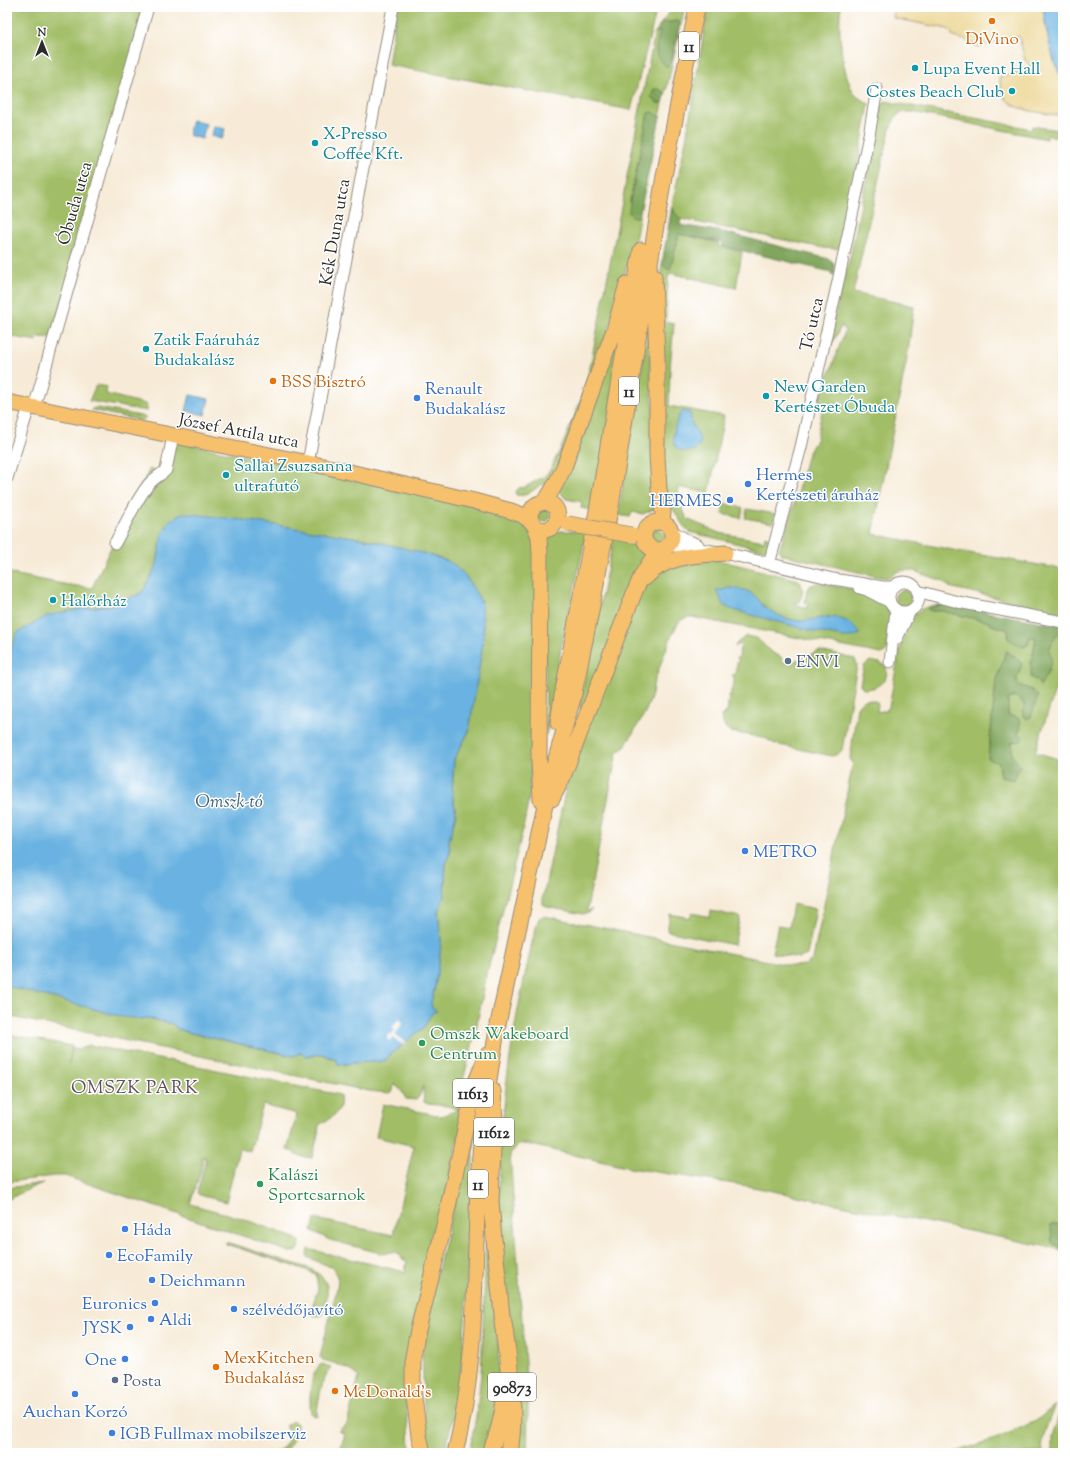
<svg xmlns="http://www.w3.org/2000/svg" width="1070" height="1460" font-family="'Sorts Mill Goudy',serif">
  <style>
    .green { fill: #a1be66; stroke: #667448; fill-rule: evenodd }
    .forest { fill: #80a55b; stroke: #566843 }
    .sand { fill: #eeda9e; stroke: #8c8264 }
    .water { fill: #69b2e1; stroke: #4a6e86 }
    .pier { fill: #f7ebd7 }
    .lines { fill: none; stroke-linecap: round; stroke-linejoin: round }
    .minor-casing { stroke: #918b81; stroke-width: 13 }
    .major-casing { stroke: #918b81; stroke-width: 17 }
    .highway-casing { stroke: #918b81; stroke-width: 19 }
    .minor { stroke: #fff; stroke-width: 11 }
    .major { stroke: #f7c06c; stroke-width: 15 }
    .highway { stroke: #f7c06c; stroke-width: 17 }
    .major-bridge-casing { stroke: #918b81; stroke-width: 17; stroke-linecap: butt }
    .major-bridge { stroke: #f7c06c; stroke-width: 15 }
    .food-dot { fill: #e8710a; stroke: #fff; stroke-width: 1.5 }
    .culture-dot { fill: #0f9aa8; stroke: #fff; stroke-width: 1.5 }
    .shop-dot { fill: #3f7fe0; stroke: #fff; stroke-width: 1.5 }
    .service-dot { fill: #5c6f8a; stroke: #fff; stroke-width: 1.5 }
    .leisure-dot { fill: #2e9e5b; stroke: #fff; stroke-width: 1.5 }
    .labels { text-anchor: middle; stroke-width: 3; stroke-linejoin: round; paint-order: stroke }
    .shield { fill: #fff; stroke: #6b6b6b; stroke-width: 1 }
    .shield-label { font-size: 16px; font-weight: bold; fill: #2b2b2b }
    .food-label { font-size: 17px; fill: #c56008; stroke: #fff; text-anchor: start }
    .culture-label { font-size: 17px; fill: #0d838f; stroke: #fff; text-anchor: start }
    .street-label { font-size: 17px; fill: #2b2b2b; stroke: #fff }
    .shop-label { font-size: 17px; fill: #366cbe; stroke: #fff; text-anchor: start }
    .service-label { font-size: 17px; fill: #4e5e75; stroke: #fff; text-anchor: start }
    .leisure-label { font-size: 17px; fill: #27864d; stroke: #fff; text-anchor: start }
    .water-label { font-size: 18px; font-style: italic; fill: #446174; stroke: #fff }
    .neighbourhood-label { font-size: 18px; letter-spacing: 1px; fill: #654f5f; stroke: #fff }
  </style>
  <rect width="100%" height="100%" fill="#fff"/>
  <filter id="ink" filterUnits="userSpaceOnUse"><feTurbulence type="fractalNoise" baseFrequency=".025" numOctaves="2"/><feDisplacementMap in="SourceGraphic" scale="8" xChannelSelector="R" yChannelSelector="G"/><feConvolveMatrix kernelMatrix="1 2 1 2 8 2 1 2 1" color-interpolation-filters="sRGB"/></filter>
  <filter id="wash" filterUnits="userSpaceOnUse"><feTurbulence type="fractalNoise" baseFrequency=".012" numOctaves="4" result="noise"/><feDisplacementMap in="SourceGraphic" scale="16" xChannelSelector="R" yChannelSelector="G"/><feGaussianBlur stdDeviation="0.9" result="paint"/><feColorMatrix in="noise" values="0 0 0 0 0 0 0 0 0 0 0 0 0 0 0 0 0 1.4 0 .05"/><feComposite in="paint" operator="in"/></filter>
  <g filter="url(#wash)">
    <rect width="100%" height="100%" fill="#f7ebd7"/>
    <path class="green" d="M7,7h139l-95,331 -14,-1v4l-30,-5z
      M397,7h266v2l-6,-1 -26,102 -243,-45z
      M670,7h15l-20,89 -1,-4 -7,11h6l-3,14 -7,-5 -5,1 -18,88 3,16h6l-3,18 -37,128 -48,120c-4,1 -8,1 -10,2 -11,6 -12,12 -25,10v-4l3,-3 6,-1 20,-11 5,-6 12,-24 24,-58 69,-356 5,-1 11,32 7,-42 -17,2 8,-10z
      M708,7h133c-4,23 1,66 13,86 3,5 11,8 15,11l-26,140 -6,5 -13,-1 -143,-29 -6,-6 -3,-7 14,-66z
      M885,101l147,28v-3l31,5v8l-16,-4v4l-135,-27c-16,0 -16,4 -22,17l-37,164 61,13 -6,46 -35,182 90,18 100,17v44l-114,-26 -6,-6 -33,-11 -12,1 -9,7 -10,-1 -98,-23 -2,-4 12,-35 17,-61 8,-14 6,-29 -4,-7 4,-16 8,-16 15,-41 -3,-6 -12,22 -2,-7 22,-82 31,-152z
      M679,234l40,9 -1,3 24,6 -6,36 -66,-15 -2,5 -2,44 8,2 -4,44 -1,38 55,10 -15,77 -31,-6 1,14 8,18 32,14 45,8 1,-5 6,3 -2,8 -5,3 -74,-18c-11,-7 -12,-22 -23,-27l-3,-8 -4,-163 1,-62 1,-8 4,4 4,1z
      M648,328l12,178 -17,8 -11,-2 -2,5 -12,-2z
      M621,332l-25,179 -15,-3 1,-6 -16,-3 -9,-11z
      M96,385l11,2 -1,7 39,10 2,3v4l-58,-10z
      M94,408h4l48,9 -4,4 -51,-11z
      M169,440l331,71 19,8 10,11 6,14 2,37 -7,211 -7,37 -37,149 -11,56 -15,58 -1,18 6,2 -58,244 -2,41 4,34 1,22h-71l6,-19 -6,-3v-1l8,-6 12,-47c-10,-10 -22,-13 -36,-17l-3,-3 17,-69 1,-9 -5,-11 -26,-11 1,-8 97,23 2,-11 -5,-2c-2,-9 -11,-8 -18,-5l-54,-14 -18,-9 3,-12 78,16 21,-89 -38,-9 7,-33 58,12 17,-6 -10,-4 -20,-2 -4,-2 -1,-16 -3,9 -4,5 -10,-1 -5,-9 -7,-6 -1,7 -3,2 -21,-2 -362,-75v-85l134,88 7,-1 25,6 4,5 14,4 102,23 7,-3 7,3 15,-2 15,6 1,5c16,-3 31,-2 47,-4l8,-9 10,-7 5,-5 16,-13 8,-15 -1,-9 4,-16 6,-47 -3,-28 6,-16 2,-34 4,-9 -1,-12 7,-27 -4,-22 2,-33 15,-28 -71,-184 -33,-8 -19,-3 -176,-16 -8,15 -5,29 -12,24 -6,7 -7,1 -8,7 -9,2 -36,4 -72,50v-86l56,11 29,4 41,-88 17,-31 12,3z
      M724,504l19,4 -2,10 -19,-4z
      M747,509l29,5 -3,9 -28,-5z
      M538 516a6 6 0 1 1 12 0a6 6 0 1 1-12 0Z
      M650 536a7 7 0 1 1 14 0a7 7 0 1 1-14 0Z
      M559,531h27c-6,42 -19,81 -26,123 -5,27 -6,54 -14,81l-2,-196z
      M614,535l13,3 -1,5 13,4 4,7 4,4 -63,151h-4l-1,-3 7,-35 3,-6v-5z
      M714,559l84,21c7,7 4,13 2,22h-4v2l11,4 1,-4 -3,-1 2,-13 3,-4 7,-3 42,7 25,13 6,9 -3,38 -5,4 -6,-1 -184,-36c-5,0 -8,1 -12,4 -8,8 -22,52 -27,64 0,21 -19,44 -28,62l-8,5 -30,157 1,2 4,-2 -3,4 -6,1 -36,-7 -4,-3v-7l22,-105 5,-20 71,-183 28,-24z
      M895 598a8 8 0 1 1 16 0a8 8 0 1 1-16 0Z
      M940,605l-12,4 4,2h10l48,11 1,3 45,13 -5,27 18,-15 5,-12 6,-6 3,1v33l-28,86 23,7 -3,7 8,6v453l-12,-1 1,19 11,5v2l-315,-64 -118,-18 -86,-20 -17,-4 -9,1 -8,9 18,251 -1,48h-13l-15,-234c-1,-79 8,-161 25,-239 5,-21 8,-42 15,-62l5,-2 249,50 13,-1 7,-6 40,-196 -3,-4 7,-52c5,-8 11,-9 20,-5l1,2 -1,8 10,-2 2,-3c4,-19 12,-77 23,-90 8,-9 17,-12 28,-12zM1006,651l15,13 -4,15 1,6 14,5 -9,26 1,-13 -9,-7 -7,3v16l10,18 -6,9v13l-11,22 -2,-14 -11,-4 8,-77z
      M746,636l11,2 14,14 10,5 2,5 9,2 4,-4c9,0 15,-7 24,-9l35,8 2,6 -15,85 -4,4 -6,2 -57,-12 -10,-6 -34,-6 -7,-6 -3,-10 7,-5 -1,-2 2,-2 -2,-3 2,-2 -1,-2 1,-1 -1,-3 4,-3 -2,-2 3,-2 -2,-2 3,-2 -2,-3 3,-2 -3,-4 4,-3 -1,-2 2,-1 -2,-3 3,-2 -2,-2 3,-2 -2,-3 3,-3 -1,-2 1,-2 -1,-2 3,-2 -3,-3 -4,3 2,-4z
      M870,661l10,2 6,3c4,17 -9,23 -23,23l-3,-5 4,-18z
      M793,904l23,5 -9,46 -8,3 -27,-5 6,-28 11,2z
      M711,911l29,6 -6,28 -67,-14 3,-17 20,4 2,-5 18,4z
      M7,1034l65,12 -3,18 3,-16 8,1 9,-4 79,16v-1l172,35c3,18 -8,22 -21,30l-1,10 -6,23 -17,-3 1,-2 -9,-3 10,-36 -34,-9 -13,46 -11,-2 -13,53 -26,-7 -3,-2 8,-30v-6h-3c2,12 -9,34 -12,47l51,14 54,20 5,4 -1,7 -2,2 -7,1 -225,-76h-11l-44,6 -3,-1z
      M475,1118l-10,203 -3,40 -7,50 -11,42h-18l-4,-105 1,-17z
      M44,1183l-9,3 -28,14v-12z
      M487,1227l11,115 2,54 -11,42 -9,15h-11l8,-41 4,-39z
      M226,1242l85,27c16,9 19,17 14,35 -1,4 -2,8 -4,12h-7l-4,-3 8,-24 -2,-15 -13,-5 -77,-25z
      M322,1364l9,3c-9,10 -14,37 -14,50l-6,-3c-2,-14 -2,-42 11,-50z
      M1055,1405c-5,13 -15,34 -12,48h-91l46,-15 38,-17z
      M1060,1412h3v41h-11v-16z
      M292,1421h2l3,3c1,8 -7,24 -14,28 -3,1 -6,1 -10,1 12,-5 12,-7 17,-18l-4,-8 1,-2z"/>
    <path class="forest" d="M679,21v5l-8,37 -4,4c-16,-13 -11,-18 -7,-36l-5,2 6,-10z
      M654,89h5l5,3 1,4 -2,7h-6l-6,-6z
      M653,112l7,5 -21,100h-6l-4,-4 1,-12 18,-88z
      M672,206l3,7 6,6 -1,6 43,7 106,27c6,4 6,10 6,16l-4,-1v-2l-108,-26 -2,-4 -42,-8 -9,36 -4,-2 -4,-4z
      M940,605l14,1 109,20v7l-3,-1 -6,6 -5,12c6,13 -3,25 -9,36l-3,-6 -6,-2v-13l5,-27 -6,-1 -2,8 -5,2 -15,-8v-9l-17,-5 -2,-3 -47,-11h-10l-5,-2z
      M1006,651l9,5 7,8 -5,15 1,6 14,5 6,6 -7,21 -5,2 -3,-3 1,-13 -9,-7 -7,3v16l11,3 2,9 -3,6 4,3v5l-10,1v13l8,11 -6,14 -13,-3 -2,-14 -11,-4 8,-77z
      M1051,1224l12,1v23l-11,-5z"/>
    <path class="sand" d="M895,7h148l3,21 8,34 9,19v35c-16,-3 -46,-4 -57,-17 -4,-5 -5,-14 -7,-21l27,-7 4,-6 -5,-5 -6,-24 -41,11 -12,-7 -13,-3 -2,-5 -3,-3 -55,-11z"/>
    <path class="water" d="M1043,7h20v74c-12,-23 -17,-49 -20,-74z
      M192,120l14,4 -4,15 -14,-4z
      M214,126l11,3 -3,10 -11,-3z
      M190,395l19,4 -4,16 -19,-4z
      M683,411l7,2c1,4 1,10 3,13 1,3 4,5 5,8 6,16 -5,18 -17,17 -3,-2 -6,-4 -7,-7 -2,-8 2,-29 9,-33z
      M183,513l61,7 121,19 62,15 23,8 15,13 16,26 3,36 -15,94 -15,28 -2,33 4,22 -7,27 1,12 -4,9 -2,34 -6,16 3,28 -1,14 -5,33 -4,16 1,5 5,3 -5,2 -8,14 -16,13 -5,5 -10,7 -9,9c-15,2 -31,1 -46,4l-1,-5 -15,-6 -15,2 -7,-3 -6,3 -103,-23 -14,-4 -4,-5 -25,-6 -7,1 -18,-2 -116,-31v-327l10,-26 30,-17 32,-7 36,-4 9,-2 8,-7 7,-1 6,-7 12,-24 5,-29 8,-15z
      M729,588c10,0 21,2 28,10 3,3 5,7 8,9 9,7 18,11 28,13 12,2 22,-1 34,-3 13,-1 27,6 33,17l-7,3h-9l-32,-6 -82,-22 -8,-5 -3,-10 -3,-4 1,-1 4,1z"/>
    <path class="pier" d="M399,1019l4,3 -8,13 11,8 -2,2 -11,-7 -2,3 -4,-3 2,-4 2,1 4,-5 -3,-2z"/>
  </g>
  <g filter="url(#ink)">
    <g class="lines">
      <g class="minor-casing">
        <path id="minor" d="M34,408l114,-401
          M308,463l85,-456
          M7,478l22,-71
          M670,530l17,10 11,5
          M115,543c11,-19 20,-42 34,-59 5,-6 12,-9 17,-14l7,-34
          M668,546h13l44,7 108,26 50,8h10
          M769,564l32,-117 38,-170 30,-142 8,-46
          M889 597a15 15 0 1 1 30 0a15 15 0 1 1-30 0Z
          M860,588l7,2 23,12
          M917,591l41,11 105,20
          M897,638l13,-27
          M890,662l6,-52"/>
      </g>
      <g class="major-casing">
        <path id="major" d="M654,276l3,83v97l2,33 4,23 -1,11
          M7,402l321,65 146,34 37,10 11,4 9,6
          M543,502c27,2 12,38 -7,25 -3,-2 -5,-6 -6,-10 0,-3 1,-7 3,-9 3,-5 6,-4 10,-6 6,-4 18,-28 21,-35l50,-137 13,-46
          M644 536a14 14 0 1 1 28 0a14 14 0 1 1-28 0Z
          M535,526l4,11 1,18 -1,205 2,40
          M645,578c21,-23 52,-23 80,-25
          M558,723l4,-27 35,-185 44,-261
          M552,799l10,-20 73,-188 7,-16 15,-24
          M493,1091l2,29 -2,28 -2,53 3,38 10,95
          M423,1453l-4,-17 -6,-47v-33l5,-26 24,-96 33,-150 12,-29
          M455,1453c24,-93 18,-189 24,-284 3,-49 11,-97 19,-145l53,-247 22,-79 17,-82 22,-116 52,-324 33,-169
          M489,1453c11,-21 15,-47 17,-71"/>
      </g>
      <g class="highway-casing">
        <path id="highway" d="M503,1322c6,44 13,87 6,131"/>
      </g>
      <use href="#minor" class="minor"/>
      <use href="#major" class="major"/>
      <use href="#highway" class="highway"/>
      <g class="major-bridge-casing">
        <path id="major-bridge" d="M568,524l63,11"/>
      </g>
      <use href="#major-bridge" class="major-bridge"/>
    </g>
  </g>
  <g class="food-dot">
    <circle cx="992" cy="21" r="4"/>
    <circle cx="273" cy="381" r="4"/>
    <circle cx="216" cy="1367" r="4"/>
    <circle cx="335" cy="1391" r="4"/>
  </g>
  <g class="culture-dot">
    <circle cx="915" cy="68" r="4"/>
    <circle cx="1012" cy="91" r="4"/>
    <circle cx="315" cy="143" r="4"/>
    <circle cx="146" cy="349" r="4"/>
    <circle cx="766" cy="396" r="4"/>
    <circle cx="226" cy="475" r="4"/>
    <circle cx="53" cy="600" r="4"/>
  </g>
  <g class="shop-dot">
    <circle cx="417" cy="398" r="4"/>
    <circle cx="748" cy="484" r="4"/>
    <circle cx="730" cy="500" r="4"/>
    <circle cx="745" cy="851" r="4"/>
    <circle cx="125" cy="1229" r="4"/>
    <circle cx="109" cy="1255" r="4"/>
    <circle cx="152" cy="1280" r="4"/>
    <circle cx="155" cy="1303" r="4"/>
    <circle cx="234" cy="1309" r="4"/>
    <circle cx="151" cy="1319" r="4"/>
    <circle cx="130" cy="1327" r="4"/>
    <circle cx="125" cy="1359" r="4"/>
    <circle cx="75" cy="1394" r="4"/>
    <circle cx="112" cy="1433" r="4"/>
  </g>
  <g class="service-dot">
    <circle cx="788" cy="661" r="4"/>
    <circle cx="115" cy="1380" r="4"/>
  </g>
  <g class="leisure-dot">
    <circle cx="422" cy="1043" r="4"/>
    <circle cx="260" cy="1184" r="4"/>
  </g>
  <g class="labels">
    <g class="shield">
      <rect x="679" y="32" width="20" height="28" rx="3"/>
      <rect x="619" y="377" width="20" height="28" rx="3"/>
      <rect x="453" y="1079" width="40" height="28" rx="3"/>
      <rect x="474" y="1118" width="40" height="28" rx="3"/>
      <rect x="468" y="1170" width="20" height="28" rx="3"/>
      <rect x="488" y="1373" width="48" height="28" rx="3"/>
    </g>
    <g class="shield-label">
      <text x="689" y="52">11</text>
      <text x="629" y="397">11</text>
      <text x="473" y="1099">11613</text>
      <text x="494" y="1138">11612</text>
      <text x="478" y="1190">11</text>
      <text x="512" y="1393">90873</text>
    </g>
    <g class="food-label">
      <text x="992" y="44" text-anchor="middle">DiVino</text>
      <text x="281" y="387">BSS Bisztró</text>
      <text x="224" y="1363">MexKitchen<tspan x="224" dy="20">Budakalász</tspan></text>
      <text x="343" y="1397">McDonald's</text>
    </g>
    <g class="culture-label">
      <text x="923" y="74">Lupa Event Hall</text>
      <text x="1004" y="97" text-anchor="end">Costes Beach Club</text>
      <text x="323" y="139">X-Presso<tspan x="323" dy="20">Coffee Kft.</tspan></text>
      <text x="154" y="345">Zatik Faáruház<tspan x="154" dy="20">Budakalász</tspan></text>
      <text x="774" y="392">New Garden<tspan x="774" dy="20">Kertészet Óbuda</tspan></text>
      <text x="234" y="471">Sallai Zsuzsanna<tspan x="234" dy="20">ultrafutó</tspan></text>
      <text x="61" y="606">Halőrház</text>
    </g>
    <g class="street-label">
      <text transform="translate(74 203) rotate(-74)" y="6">Óbuda utca</text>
      <text transform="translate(334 232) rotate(-80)" y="6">Kék Duna utca</text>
      <text transform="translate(811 324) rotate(-77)" y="6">Tó utca</text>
      <text transform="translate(239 430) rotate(11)" y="6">József Attila utca</text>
    </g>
    <g class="shop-label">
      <text x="425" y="394">Renault<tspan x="425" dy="20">Budakalász</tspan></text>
      <text x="756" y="480">Hermes<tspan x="756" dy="20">Kertészeti áruház</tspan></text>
      <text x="722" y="506" text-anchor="end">HERMES</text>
      <text x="753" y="857">METRO</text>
      <text x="133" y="1235">Háda</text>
      <text x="117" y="1261">EcoFamily</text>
      <text x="160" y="1286">Deichmann</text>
      <text x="147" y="1309" text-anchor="end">Euronics</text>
      <text x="242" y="1315">szélvédőjavító</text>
      <text x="159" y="1325">Aldi</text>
      <text x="122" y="1333" text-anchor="end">JYSK</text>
      <text x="117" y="1365" text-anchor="end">One</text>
      <text x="75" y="1417" text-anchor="middle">Auchan Korzó</text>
      <text x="120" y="1439">IGB Fullmax mobilszerviz</text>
    </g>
    <g class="service-label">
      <text x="796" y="667">ENVI</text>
      <text x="123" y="1386">Posta</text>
    </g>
    <g class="leisure-label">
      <text x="430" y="1039">Omszk Wakeboard<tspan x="430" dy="20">Centrum</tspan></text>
      <text x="268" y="1180">Kalászi<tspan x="268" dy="20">Sportcsarnok</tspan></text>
    </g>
    <g class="water-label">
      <text x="229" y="807">Omszk-tó</text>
    </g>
    <g class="neighbourhood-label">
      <text x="135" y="1093">OMSZK PARK</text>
    </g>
  </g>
  <rect width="1070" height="1460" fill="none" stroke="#fff" stroke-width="24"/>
  <g transform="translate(42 42)" stroke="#ffffff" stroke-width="3" paint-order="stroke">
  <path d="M0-3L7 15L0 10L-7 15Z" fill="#2b2b2b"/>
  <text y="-6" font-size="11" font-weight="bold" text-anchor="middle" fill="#2b2b2b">N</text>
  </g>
</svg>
